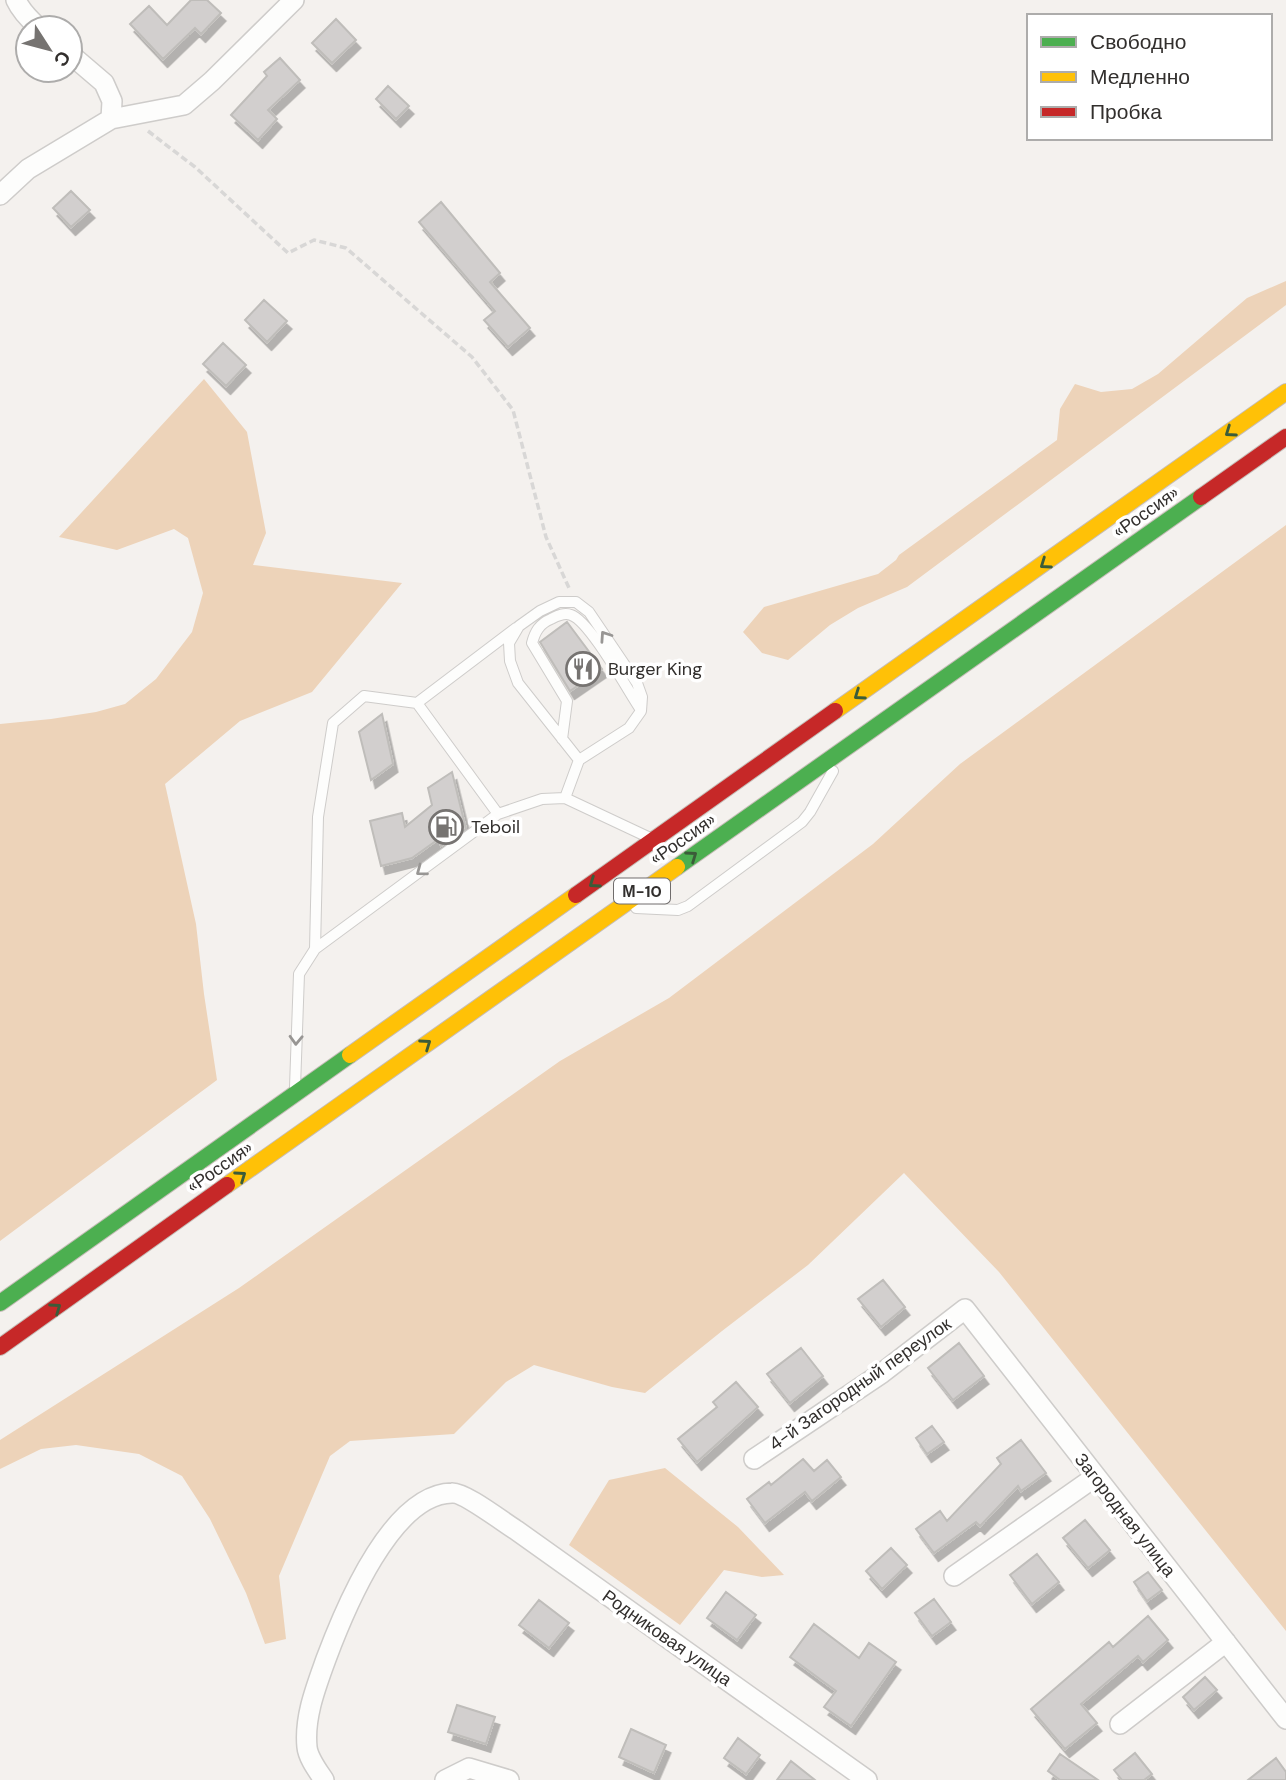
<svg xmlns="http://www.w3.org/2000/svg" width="1286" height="1780" font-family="'DM Sans',sans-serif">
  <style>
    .green { fill: #edd3b9 }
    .building { fill: #d2cfce; stroke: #bfbdba; stroke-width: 2; filter: url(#shadow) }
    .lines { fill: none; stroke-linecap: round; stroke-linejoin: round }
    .lane-casing { stroke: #ceccca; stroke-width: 12 }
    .street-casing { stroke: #ceccca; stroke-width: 22 }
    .fast-casing { stroke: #c5bdb7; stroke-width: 18 }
    .slow-casing { stroke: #c5bdb7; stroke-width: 18 }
    .jam-casing { stroke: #c5bdb7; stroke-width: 18 }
    .path { stroke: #d8d7d6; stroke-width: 3.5; stroke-dasharray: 7 3.5; stroke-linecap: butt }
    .lane { stroke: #fdfdfc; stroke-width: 10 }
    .street { stroke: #fdfdfc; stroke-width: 19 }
    .fast { stroke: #4caf50; stroke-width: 16 }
    .slow { stroke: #ffc107; stroke-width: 16 }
    .jam { stroke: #c62828; stroke-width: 16 }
    .oneway { stroke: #3b5c39 }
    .oneway2 { stroke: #989694 }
    .labels { text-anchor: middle; stroke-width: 7; stroke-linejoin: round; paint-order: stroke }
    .shield { fill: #fff; stroke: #706d6c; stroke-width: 2 }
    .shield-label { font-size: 16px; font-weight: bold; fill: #322f2d }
    .street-label { font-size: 18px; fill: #322f2d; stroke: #fff }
    .poi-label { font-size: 18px; fill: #322f2d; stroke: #fff; text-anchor: start }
  </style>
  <defs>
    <filter id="shadow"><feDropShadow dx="4.5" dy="8" stdDeviation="0" flood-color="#0004"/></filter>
  </defs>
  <rect width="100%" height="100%" fill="#f4f1ee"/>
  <path class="green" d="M1286,281v24l-379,282 -49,21 -28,17 -42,35 -26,-7 -19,-21 21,-25 114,-33 18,-14 3,-5 158,-115 3,-31 15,-25 26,8 31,-3 26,-15 89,-76z
    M204,379l43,53 19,101 -13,32 149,18 -90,109 -72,29 -75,63 31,140 8,70 13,86 -217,161v-517l51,-5 45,-7 29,-8 31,-25 36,-47 11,-39 -15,-55 -14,-9 -57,21 -58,-13z
    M1286,525v1106l-287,-359 -95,-99 -96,92 -86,66 -77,62 -33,-6 -78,-22 -28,17 -52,52 -104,7 -20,15 -51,120 7,63 -21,5 -19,-51 -36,-74 -28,-43 -43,-22 -63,-9 -35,4 -41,20v-29l239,-152 321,-227 109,-63 204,-154 87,-80z
    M665,1468l73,59 46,48 -22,2 -38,-7 -44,55 -111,-80 40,-65z"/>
  <path class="building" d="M191,0h16l14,13 -20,21 -6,-6 -32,31 -33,-35 19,-18 18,19z
    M336,19l20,21 -24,23 -20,-20z
    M280,58l20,22 -32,30 9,9 -19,21 -27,-25 36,-39 -3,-4z
    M388,86l21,20 -13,13 -20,-20z
    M71,191l19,19 -19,17 -18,-19z
    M441,202l59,71 -10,9 40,46 -22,19 -24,-27 11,-9 -76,-89z
    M264,300l23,21 -20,21 -22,-22z
    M223,343l23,22 -20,21 -23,-22z
    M567,622l35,47 -32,22 -30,-49z
    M382,714l11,50 -22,16 -12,-48z
    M452,772l14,57 -25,17 -1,-8 -28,20 -31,8 -11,-45 32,-8 3,14 27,-22 -4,-17z
    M883,1280l22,27 -24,20 -23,-28z
    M959,1343l25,33 -31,24 -25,-32z
    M801,1348l22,28 -33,27 -23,-29z
    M736,1382l22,25 -61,55 -19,-23 39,-32 -4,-5z
    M932,1426l12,16 -17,12 -11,-16z
    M1021,1440l25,33 -25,18 -3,-5 -38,40 -4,-4 -42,31 -18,-24 24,-18 7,10 54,-57 -4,-6z
    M803,1459l11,12 13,-11 14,17 -29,24 -7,-9 -40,31 -18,-24 22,-17 2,3z
    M1085,1520l25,30 -22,18 -25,-30z
    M891,1548l16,17 -25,24 -16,-18z
    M1037,1554l22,28 -27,22 -22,-29z
    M1148,1572l14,18 -15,11 -13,-19z
    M726,1592l30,23 -19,25 -30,-22z
    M934,1599l17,23 -19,14 -17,-23z
    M539,1600l30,23 -20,25 -30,-23z
    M1148,1616l20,24 -25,22 -5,-6 -57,48 16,19 -32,26 -34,-40 78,-67 4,5z
    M814,1624l45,34 10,-15 27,19 -45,64 -27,-19 12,-16 -46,-34z
    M1205,1677l12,13 -23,20 -11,-13z
    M457,1705l38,12 -9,27 -38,-12z
    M631,1729l35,16 -12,28 -35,-16z
    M738,1738l22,17 -14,19 -22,-16z
    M1135,1753l17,21 -8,6h-22l-8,-10z
    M1060,1754l38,26h-38l-12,-9z
    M1276,1758l10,14v8h-38z
    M791,1761l24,19h-38z"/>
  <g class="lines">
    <g class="lane-casing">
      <path id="lane" d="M417,703l99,-75
        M562,739l5,-38 -35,-58c3,-11 7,-19 19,-24 6,-3 13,-7 20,-4 19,6 57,76 70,95
        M565,798l14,-38 50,-32 12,-17 1,-14 -5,-14 -48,-71 -13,-10h-17l-19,9 -21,15 -10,17 1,18 8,22 61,77
        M636,908l42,2 10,-4 114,-84 8,-10 23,-41
        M315,949l3,-132 15,-94 31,-27 53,7 81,111
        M295,1087l4,-113 16,-25 183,-135 44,-15 23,-1 83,39"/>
    </g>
    <g class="street-casing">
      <path id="street" d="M16,0c5,11 14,20 23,28
        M70,54l34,29 8,18 -1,18
        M0,195l28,-26 83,-50 73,-14 28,-24 82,-81
        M754,1459l128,-86 83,-64 321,410
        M954,1576l141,-99
        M1120,1724l106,-82
        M324,1780c-6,-9 -16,-22 -17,-33 -3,-30 9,-60 19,-88 18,-48 65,-165 126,-166 12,-1 51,29 64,37l351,250
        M445,1780l24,-12 40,12"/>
    </g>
    <g class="fast-casing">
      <path id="fast" d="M677,867l524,-370
        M0,1303l350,-248"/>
    </g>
    <g class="slow-casing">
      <path id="slow" d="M835,711l451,-319
        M350,1055l226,-160
        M227,1185l450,-318"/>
    </g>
    <g class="jam-casing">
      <path id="jam" d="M1201,497l85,-60
        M576,895l259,-184
        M0,1347l227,-162"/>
    </g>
    <path class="path" d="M148,131l47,36 93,86 26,-13 32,8 126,109 41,53 33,127 23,51"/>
    <use href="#lane" class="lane"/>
    <use href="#street" class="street"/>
    <use href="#fast" class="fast"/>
    <use href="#slow" class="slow"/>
    <use href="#jam" class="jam"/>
  </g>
  <defs><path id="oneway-chevron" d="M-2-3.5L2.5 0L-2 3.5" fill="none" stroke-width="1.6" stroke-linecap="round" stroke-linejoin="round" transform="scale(1.75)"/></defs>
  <g class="oneway">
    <use href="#oneway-chevron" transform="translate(1230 432) rotate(145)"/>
    <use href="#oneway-chevron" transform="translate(1045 564) rotate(145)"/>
    <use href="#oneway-chevron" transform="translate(859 695) rotate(145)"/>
    <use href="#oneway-chevron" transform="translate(692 856) rotate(-35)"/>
    <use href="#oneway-chevron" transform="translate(594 883) rotate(145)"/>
    <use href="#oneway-chevron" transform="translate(426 1044) rotate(-35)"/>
    <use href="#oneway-chevron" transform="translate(241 1176) rotate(-35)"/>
    <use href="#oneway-chevron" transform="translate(56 1308) rotate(-35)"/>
  </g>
  <g class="oneway2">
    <use href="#oneway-chevron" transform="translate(605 636) rotate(-124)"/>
    <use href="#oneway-chevron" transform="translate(421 871) rotate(143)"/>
    <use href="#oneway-chevron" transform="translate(296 1040) rotate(92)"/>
  </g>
  <defs>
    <g id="restaurant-ring" transform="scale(1.75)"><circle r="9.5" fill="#fff" stroke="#767371" stroke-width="1.5"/><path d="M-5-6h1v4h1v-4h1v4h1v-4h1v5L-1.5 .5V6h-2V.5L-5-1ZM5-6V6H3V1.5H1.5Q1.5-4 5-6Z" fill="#767371"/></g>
    <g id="fuel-ring" transform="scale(1.75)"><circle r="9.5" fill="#fff" stroke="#767371" stroke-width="1.5"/><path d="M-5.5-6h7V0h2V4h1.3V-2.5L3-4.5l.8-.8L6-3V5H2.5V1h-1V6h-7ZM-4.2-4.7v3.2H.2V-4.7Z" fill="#767371"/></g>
  </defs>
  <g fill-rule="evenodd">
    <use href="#restaurant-ring" x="583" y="669"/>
    <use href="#fuel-ring" x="446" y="827"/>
  </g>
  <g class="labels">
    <rect class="shield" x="614" y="878.5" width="56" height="25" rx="5"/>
    <g class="shield-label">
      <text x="642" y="897">М-10</text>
    </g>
    <g class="street-label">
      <text transform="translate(1146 512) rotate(-35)" y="6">«Россия»</text>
      <text transform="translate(683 839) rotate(-35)" y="6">«Россия»</text>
      <text transform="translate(220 1167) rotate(-35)" y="6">«Россия»</text>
      <text transform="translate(860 1384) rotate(-35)" y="6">4-й Загородный переулок</text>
      <text transform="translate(1125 1515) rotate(52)" y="6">Загородная улица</text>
      <text transform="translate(667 1638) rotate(35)" y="6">Родниковая улица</text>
    </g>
    <g class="poi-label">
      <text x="608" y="675">Burger King</text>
      <text x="471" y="833">Teboil</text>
    </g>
  </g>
  <rect x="1027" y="14" width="245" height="126" fill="#ffffff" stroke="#adacab" stroke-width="2"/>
  <rect x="1041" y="37" width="35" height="10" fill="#4caf50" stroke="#adacab" stroke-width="2"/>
  <text x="1090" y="49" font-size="21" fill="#322f2d">Свободно</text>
  <rect x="1041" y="72" width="35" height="10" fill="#ffc107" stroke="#adacab" stroke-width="2"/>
  <text x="1090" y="84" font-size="21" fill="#322f2d">Медленно</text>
  <rect x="1041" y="107" width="35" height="10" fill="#c62828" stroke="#adacab" stroke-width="2"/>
  <text x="1090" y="119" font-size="21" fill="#322f2d">Пробка</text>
  <g transform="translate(49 49) rotate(126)"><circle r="33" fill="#ffffff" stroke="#adacab" stroke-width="2"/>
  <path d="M0-5L12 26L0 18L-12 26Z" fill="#767371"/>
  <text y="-10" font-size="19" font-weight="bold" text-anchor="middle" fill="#322f2d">С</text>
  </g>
</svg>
